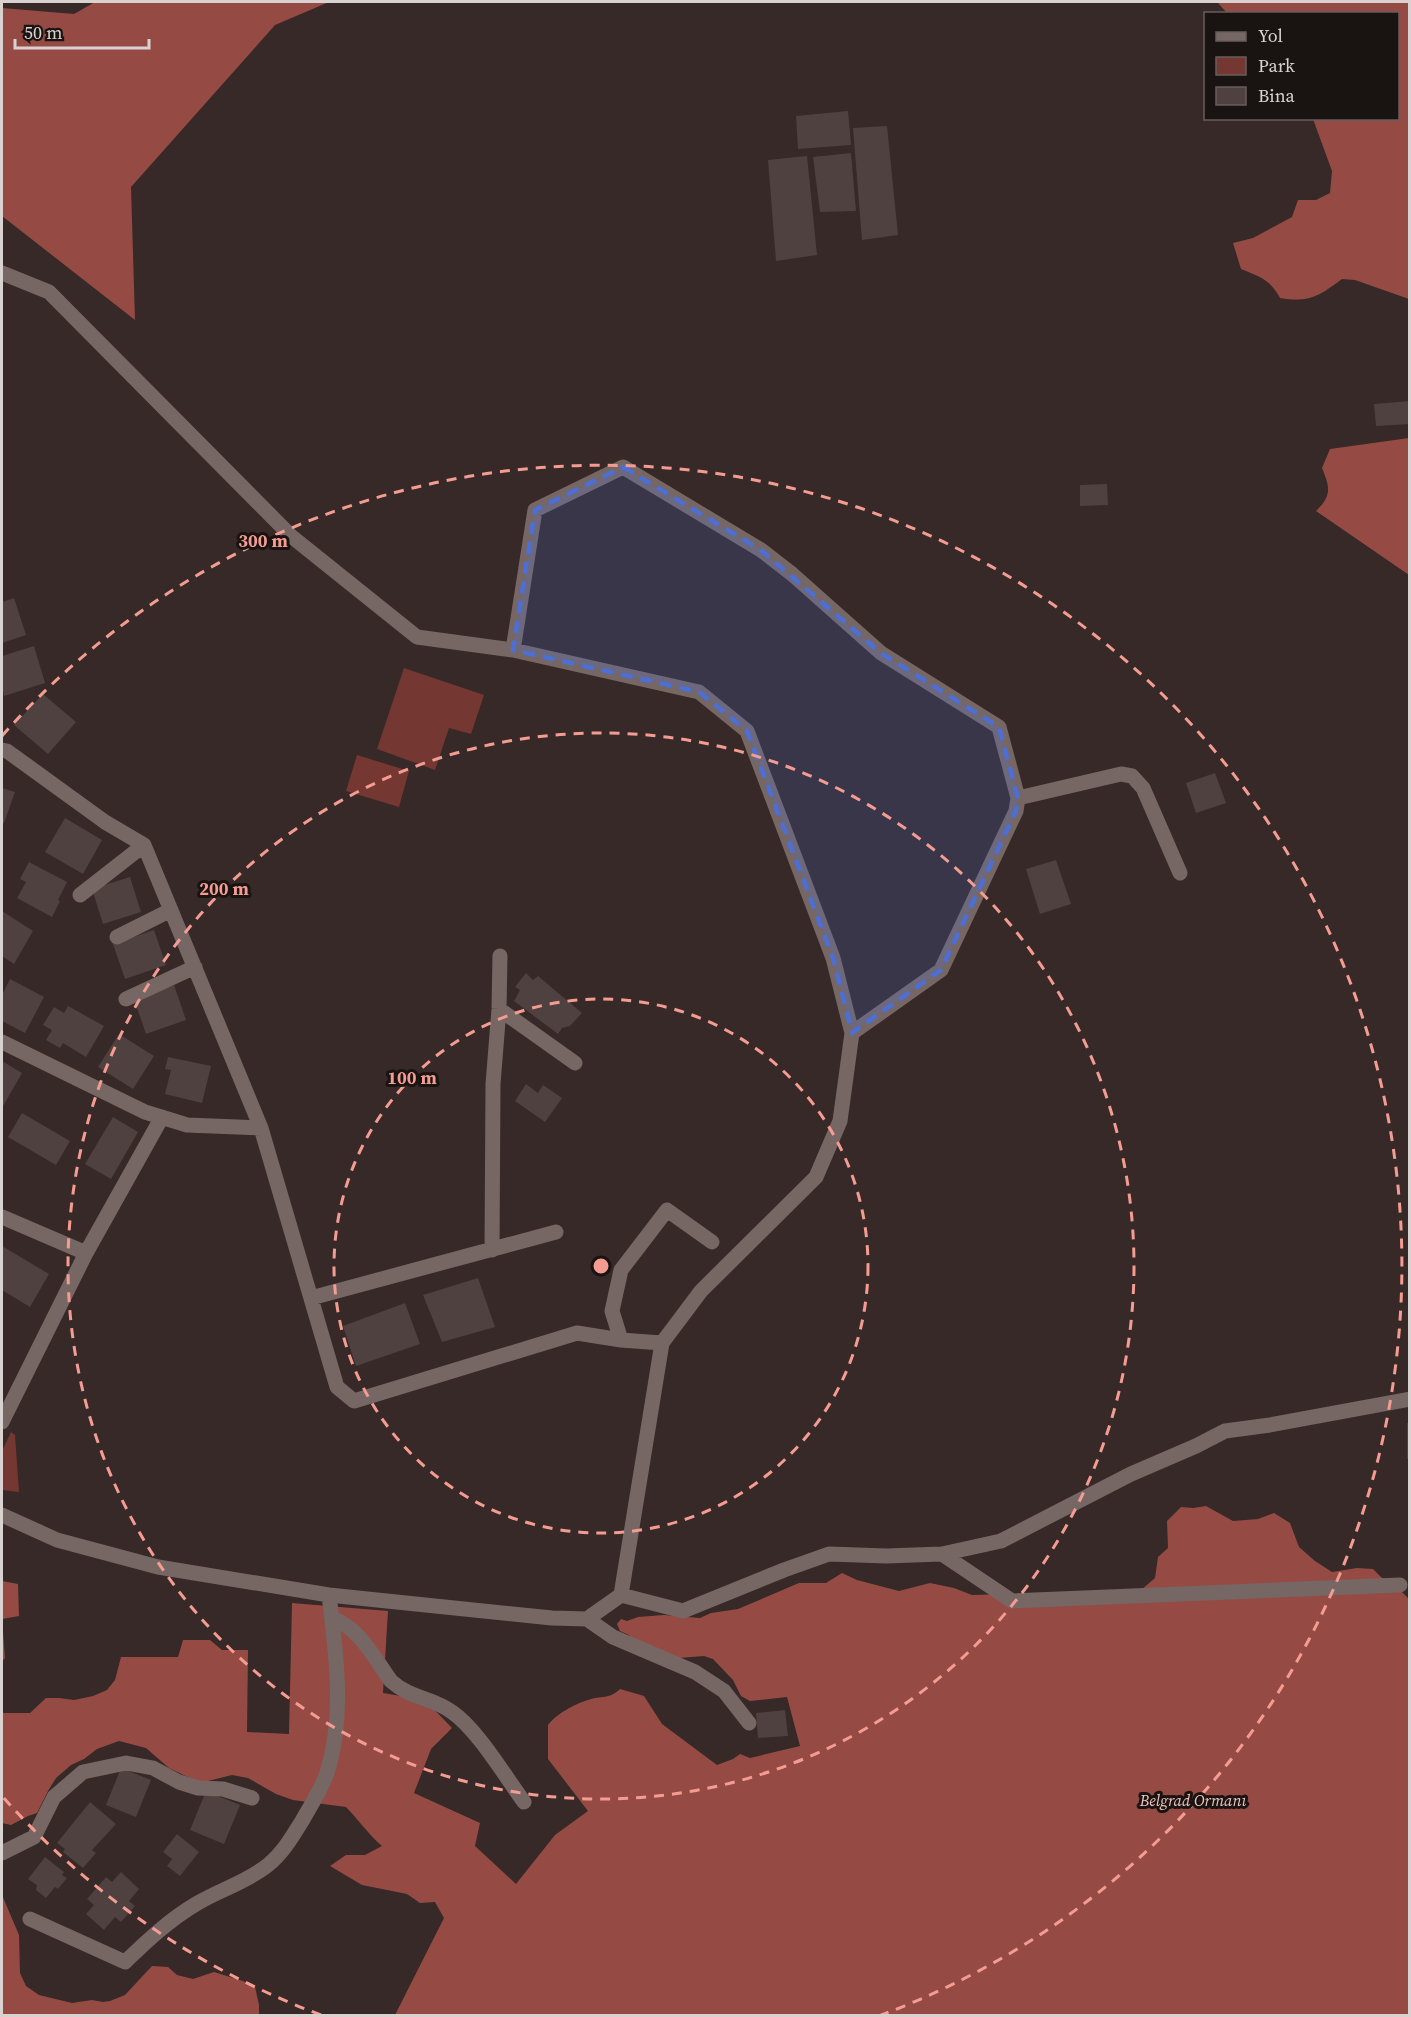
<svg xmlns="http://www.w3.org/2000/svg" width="1411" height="2017" font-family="'Source Serif 4',serif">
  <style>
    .green { fill: #743731 }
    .forest { fill: #954b44 }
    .building { fill: #4f4140 }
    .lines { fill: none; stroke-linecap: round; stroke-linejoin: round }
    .minor { stroke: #766765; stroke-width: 15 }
    .marked { fill: #4c6fd6; fill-opacity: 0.2; stroke: #4c6fd6; stroke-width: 4.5; stroke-dasharray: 12 8; stroke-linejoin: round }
    .ring { fill: none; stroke: #f59c92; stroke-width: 3; stroke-dasharray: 10 8 }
    .labels { text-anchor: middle; stroke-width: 6; stroke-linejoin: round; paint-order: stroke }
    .park-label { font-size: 16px; font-style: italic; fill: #f0c3bd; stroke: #191312 }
    .centre { fill: #f59c92; stroke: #191312; stroke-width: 3 }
    .ring-label { font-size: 18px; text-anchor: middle; font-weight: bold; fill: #f59c92; stroke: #191312; stroke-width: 6; stroke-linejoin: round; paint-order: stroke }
  </style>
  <rect width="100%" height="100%" fill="#362927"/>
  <path class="green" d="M404,668l80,27 -13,39 -22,-6 -14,42 -58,-21z
    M357,755l52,16 -10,36 -53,-16z
    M11,1432l4,3 4,57 -17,-2v-39z"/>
  <path class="forest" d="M95,2h234l-54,23 -144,162 4,133 -133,-104v-208l72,6z
    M1203,2h206v297l-54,-19 -13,-1c-23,17 -32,24 -62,19 -10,-19 -20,-21 -39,-29l-8,-26 20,-5 39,-21 6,-17h18l14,-7 2,-22 -19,-52 85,-1v-104l-171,-1 -9,-10z
    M1409,438h1l-1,137 -93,-64c16,-15 14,-24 6,-43l8,-19z
    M1206,1506l27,15 25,-2 16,-6 16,10 9,24 16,14 17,11 25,-4 16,1 8,8 14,8 14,14v416h-1014l49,-97 -9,-16 -15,1 -13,-9 -45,-9 -32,-19 16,-11h19l17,-9c-14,-12 -23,-26 -36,-39l-53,-7 -17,-6 -28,-16 -16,-3 -32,8 -31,-15 -23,-20 -27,-7 -22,8 -13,10 -13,6 -15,13 -8,13 -11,22 -9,3 -17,9 -9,-2v-110h28l16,-15h13l15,2 19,-4 14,-6 8,-10 6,-23h57l5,-17h27l12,10h26l-1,82 42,2 3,-131 96,8 -5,82 42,7 27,28 -21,21 -17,44 66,30 -5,23 41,38 39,-49 33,-24 -40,-52v-34c8,-11 27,-21 40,-25 14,-5 20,0 32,-11l24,7 18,28 55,41 16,-6 7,-5 10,4 50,-12 -13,-49 -37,4 -9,-5 -8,-16 -20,-21 -9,-3 -25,2 -47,-17 -3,-6 -9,-4 -3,-7 4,-5 6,2 11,-4 26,-2 36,3 11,-5 27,-4 61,-26h27l16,-10 15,7 42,11 31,-8 24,5 18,7 169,-5 14,-12 3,-21 10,-9 -1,-27 14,-14 12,1z
    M2,1581l16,3 1,32 -17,3 3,39 -3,3z
    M2,1895l17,40 1,38 6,13 13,9 33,8 20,-3 11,2 7,-1 15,-6 27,-29 16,1 9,8 16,4 21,-7 29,9 12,6 4,18v10h-257z"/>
  <path class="building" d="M848,111l3,34 -53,4 -2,-33z
    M887,126l11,109 -36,5 -9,-112z
    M851,153l5,58 -36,1 -7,-55z
    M807,156l10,99 -41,6 -8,-101z
    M1410,401v23l-34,2 -2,-22z
    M1107,484l1,21 -28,1v-21z
    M14,598l12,37 -24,8v-41z
    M34,646l11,37 -41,13 -2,-10v-30z
    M43,694l33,28 -28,32 -34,-29z
    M1215,773l11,30 -30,10 -10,-30z
    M2,788l13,4 -11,31h-2z
    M65,818l37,22 -19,34 -38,-22z
    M1056,860l15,44 -31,10 -14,-45z
    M29,862l38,20 -9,18 2,1 -8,16 -35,-19 9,-16 -6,-3z
    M130,877l11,35 -38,12 -11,-35z
    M2,911l31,20 -19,33 -12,-8z
    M154,930l12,35 -41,14 -12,-35z
    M526,973l7,7 5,-4 44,37 -12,13 -8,2 -4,6 -44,-33 6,-11 -5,-3z
    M10,979l34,18 -19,36 -23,-12v-26z
    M174,985l12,35 -40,14 -12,-35z
    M68,1006l36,20 -18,31 -23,-14 -3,5 -14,-8 6,-10 -9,-5 11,-18 10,6z
    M119,1034l35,22 -21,33 -35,-22z
    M168,1057l43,9 -9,37 -37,-9 6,-24 -6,-1z
    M2,1061l20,12 -20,35z
    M526,1084l12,9 5,-8 19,13 -17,24 -30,-21z
    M22,1113l48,28 -14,24 -48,-28z
    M113,1117l25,15 -27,47 -26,-15z
    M2,1246l47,28 -19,33 -28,-17z
    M478,1278l17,49 -53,15 -19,-47z
    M405,1303l15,41 -64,22 -13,-40z
    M1407,1423h3v36h-3z
    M785,1710l3,26 -30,2 -2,-25z
    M121,1768l30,12 -15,37 -30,-12z
    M206,1791l34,14 -16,39 -34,-14z
    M90,1802l26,22 -24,26 4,3 -13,15 -20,-16 2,-3 -8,-6z
    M177,1834l22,18 -19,24 -13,-10 5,-7 -9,-7z
    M45,1857l19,15 -2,3 5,3 -9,11 -3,-2 -9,11 -10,-8 1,-5 -9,-6z
    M121,1872l18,17 -10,12 6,5 -14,16 -6,-5 -11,13 -18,-16 8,-9 -7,-6 19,-22 6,5z"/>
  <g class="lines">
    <path class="minor" d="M2,273l47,19 242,244 126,101 96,13 186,42 48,39 86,227 19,75 -12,88 -24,56 -115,114 -39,52 -41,252 -34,24 -35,-1 -223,-23 -171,-28 -101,-27 -55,-25
      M513,650l22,-140 88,-43 138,83 31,24 89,79 118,74 19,71 -2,13 -75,159 -89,63
      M2,750l5,1 98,71 39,23 117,283 -74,-3 -42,-13 -143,-70
      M1018,798l103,-24 11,2 11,12 37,85
      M80,895l64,-50
      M117,937l54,-27
      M126,999l69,-32
      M499,1009l76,54
      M261,1128l76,259 17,14 223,-68 44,7 41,3
      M2,1217l84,36
      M492,1250l1,-166 6,-75 1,-53
      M311,1298l245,-66
      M621,1340l-9,-29 9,-41 46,-60 45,32
      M2,1422l84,-169 76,-136
      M942,1554l70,47 388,-16
      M621,1595l62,16 101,-41 45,-16 57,2 56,-2 59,-13 130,-67 65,-28 29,-15 45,-6 140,-26
      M332,1618c27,9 43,41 59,63 20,18 41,16 61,31 25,17 53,64 72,90
      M587,1619l26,18 82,35 29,19 25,32
      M2,1853l32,-16 20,-40 29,-25 43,-9 27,5 26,14 19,6 25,1 29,9
      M30,1919l95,43c22,-21 44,-42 71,-58 23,-14 51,-22 72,-39 15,-12 24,-28 34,-44 9,-16 19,-31 25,-48 18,-57 9,-120 2,-178"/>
  </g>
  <path class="marked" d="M623,467l138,83 120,103 118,74 19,71 -2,13 -75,159 -89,63 -19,-75 -86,-227 -48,-39 -186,-42 22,-140z"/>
  <g class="ring">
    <circle cx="601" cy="1266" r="267"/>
    <circle cx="601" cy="1266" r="533"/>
    <path d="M321 2015A800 800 0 0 1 2 1796M2 736A800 800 0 1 1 881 2015"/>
  </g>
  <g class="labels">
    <g class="park-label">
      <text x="1193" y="1806">Belgrad Ormanı</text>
    </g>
  </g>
  <circle cx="601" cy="1266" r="9" class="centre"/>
  <g class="ring-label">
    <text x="263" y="547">300 m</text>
    <text x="224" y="895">200 m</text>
    <text x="412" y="1084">100 m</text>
  </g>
  <rect width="1411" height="2017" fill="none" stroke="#dad2d1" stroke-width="6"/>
  <rect x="1204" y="12" width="195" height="108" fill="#191312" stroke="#665f5e" stroke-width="1.5"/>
  <rect x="1216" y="32" width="30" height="9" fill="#766765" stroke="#665f5e" stroke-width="1.5"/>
  <text x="1258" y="42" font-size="18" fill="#dad2d1">Yol</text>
  <rect x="1216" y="57" width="30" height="18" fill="#743731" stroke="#665f5e" stroke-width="1.5"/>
  <text x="1258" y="72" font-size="18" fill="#dad2d1">Park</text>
  <rect x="1216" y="87" width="30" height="18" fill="#4f4140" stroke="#665f5e" stroke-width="1.5"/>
  <text x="1258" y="102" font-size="18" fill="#dad2d1">Bina</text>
  <path d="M15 39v9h134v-9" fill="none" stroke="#dad2d1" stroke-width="3"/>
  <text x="24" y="39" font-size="18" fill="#dad2d1" stroke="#191312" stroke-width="4.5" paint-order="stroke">50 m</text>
</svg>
